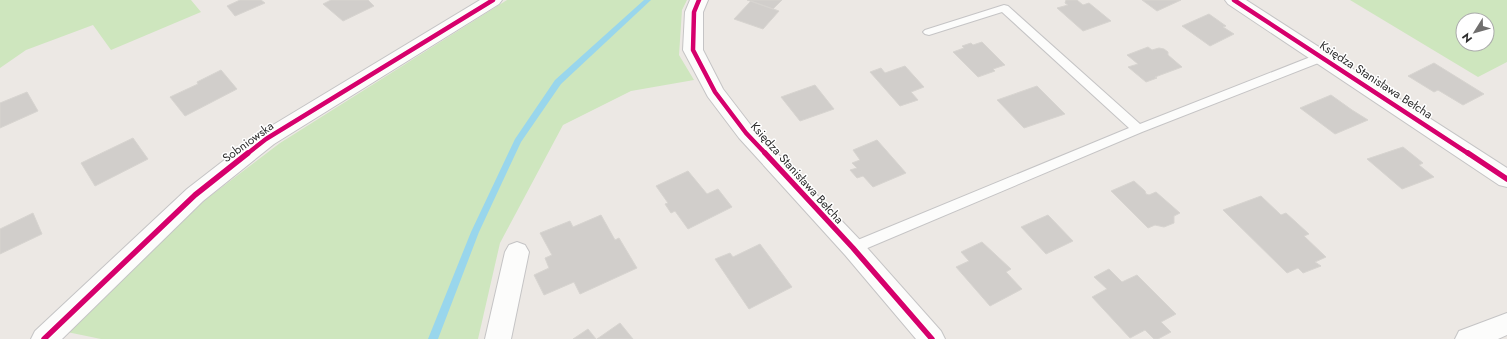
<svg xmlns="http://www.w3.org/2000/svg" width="1507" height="339" font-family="Jost,sans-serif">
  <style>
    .green { fill: #cee6be; fill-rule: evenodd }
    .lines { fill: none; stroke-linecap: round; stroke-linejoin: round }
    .stream { fill: #99d6ec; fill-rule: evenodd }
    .building { fill: #d1cecb; stroke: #d7d4d0 }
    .service-casing { stroke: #c5c4c5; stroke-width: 2 }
    .minor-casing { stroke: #c5c4c5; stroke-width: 2 }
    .tertiary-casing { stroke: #c5c4c5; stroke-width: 2 }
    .service { fill: #fcfcfb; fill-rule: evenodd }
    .minor { fill: #fcfcfb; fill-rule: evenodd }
    .tertiary { fill: #fcfcfb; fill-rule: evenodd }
    .cycleway-far1-casing { stroke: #fff; stroke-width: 6 }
    .cycleway-casing { stroke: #fff; stroke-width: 8 }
    .cycleway-far1 { stroke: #d6006c; stroke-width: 4.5 }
    .cycleway { stroke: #d6006c; stroke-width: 5.5 }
    .labels { text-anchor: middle; stroke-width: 3; stroke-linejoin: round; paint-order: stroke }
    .street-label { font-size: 12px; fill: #2e2e2e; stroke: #fff }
  </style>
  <rect width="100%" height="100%" fill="#ece8e4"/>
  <path class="green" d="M0,0h191l10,12 -90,38 -18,-25 -67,25 -26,18z
    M507,0h180l-5,10 -3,45 15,25 -63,11 -68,34 -63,118 -22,96h-377l-34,-7 138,-132 75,-57z
    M1350,0h157v62l-29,15zM1463,20h24v24h-24z"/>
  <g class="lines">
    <path class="stream" d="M644,0h7l-90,84 -40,58 -42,90 -41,107h-10l43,-107 44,-93 40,-59z"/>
  </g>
  <path class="building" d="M240,0h21l4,3 -30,13 -8,-10z
    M331,0h37l6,6 -31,15 -20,-17z
    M747,0h35l-9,9z
    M1066,0h11l6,5 6,-2 22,18 -28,10 -26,-23 11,-3 -3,-2z
    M1142,0h39l-24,11z
    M751,1l28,10 -16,18 -29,-10z
    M1209,14l17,12 -3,1 11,7 -24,12 -28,-20z
    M982,42l23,23 -12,4 2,2 -17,6 -25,-25 11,-4 -2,-2 9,-3 2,2z
    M1148,47l4,3 7,-2 5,1 4,3v3l14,12 -27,10 2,1 -11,4 -18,-15 10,-3 -11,-9z
    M1434,63l50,31 -21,11 -25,-15 -4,2 -26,-16z
    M905,66l19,21 -13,5 7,8 -18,6 -30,-34 11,-4 4,5z
    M221,70l16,19 -52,27 -15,-19 28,-13 -1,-2z
    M815,85l19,24 -34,12 -19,-24z
    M1037,86l28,28 -41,14 -27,-28z
    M27,92l11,19 -38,17v-25z
    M1331,95l21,15 16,10 -33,14 -35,-26z
    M133,138l15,21 -53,27 -14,-23z
    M877,140l29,33 -33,14 -10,-11 -6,2 -7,-8 7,-2 -5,-5 8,-3 -7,-10z
    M1403,147l20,16 -4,2 15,12 -32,12 -35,-30z
    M688,171l19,23 11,-5 14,18 -44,22 -13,-18 -4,2 -6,-9 3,-1 -12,-17z
    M1134,181l11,10 1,3 3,1 7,-3 24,21 -6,3v7l-10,4 -9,-2 -7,3 -37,-37z
    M1261,196l20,19 5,-2 23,21 -5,2 22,21 -11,5 6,4 -18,7 -5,-5 -11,5 -64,-63z
    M33,213l9,21 -42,20v-25z
    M601,215l14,25 4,-2 18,30 -57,26 -6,-12 -30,13 -10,-20 15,-7 -4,-10 7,-3 -12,-22 30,-12 3,6z
    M1048,215l25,26 -27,13 -25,-27z
    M982,242l29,27 -5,3 16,17 -32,17 -34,-39 13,-6 -8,-9z
    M760,244l32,43 -43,22 -34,-50 15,-6 3,4z
    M1109,269l13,13 15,-7 39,39 -15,8 10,10 -13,7h-4l-9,-9 -15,8 -38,-41 15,-8 -13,-12z
    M620,323l13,16h-36z
    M588,329l8,10h-23z"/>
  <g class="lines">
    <g class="service-casing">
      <path id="service" d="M1004,5l4,1 132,118 178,-70h8l2,3 -2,3 -184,72 -284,120 -5,2 -5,-2 -2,-4 2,-4 281,-116 -127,-116 -73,23 -4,-1 -2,-2 2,-2z"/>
    </g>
    <g class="minor-casing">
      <path id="minor" d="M690,0h18l-5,12v38l20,39 30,39 108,113 80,90 4,8h-29l-71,-84 -106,-117 -31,-41 -25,-47 2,-38z
        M1225,0h21l261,168v19l-8,-2 -271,-181z
        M517,242l8,3 4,7 -18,87h-26l20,-87 4,-7z
        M1507,313v22l-9,4h-43l4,-8z"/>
    </g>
    <g class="tertiary-casing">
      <path id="tertiary" d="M480,0h22l-3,4 -225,140 -71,57 -141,138h-31l4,-8 152,-142 71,-55z"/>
    </g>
    <use href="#service" class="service"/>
    <use href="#minor" class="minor"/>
    <use href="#tertiary" class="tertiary"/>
    <g class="cycleway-far1-casing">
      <path id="cycleway-far1" d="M699,0l-5,12 -1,38 22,42 31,41 20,21
        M1234,0l235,154
        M247,154l19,-15 227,-139"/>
    </g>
    <g class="cycleway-casing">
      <path id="cycleway" d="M765,153l88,95 79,91
        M1468,153l39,26
        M44,339l151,-144 53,-42"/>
    </g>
    <use href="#cycleway-far1" class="cycleway-far1"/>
    <use href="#cycleway" class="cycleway"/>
  </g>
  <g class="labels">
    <g class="street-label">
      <text transform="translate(1376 80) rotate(33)" y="4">Księdza Stanisława Bełcha</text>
      <text transform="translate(248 142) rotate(-36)" y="4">Sobniowska</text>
      <text transform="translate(797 173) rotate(48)" y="4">Księdza Stanisława Bełcha</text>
    </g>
  </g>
  <g transform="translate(1475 32) rotate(233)"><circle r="19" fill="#ffffff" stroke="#ababab"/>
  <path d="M0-3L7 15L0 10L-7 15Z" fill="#706f6e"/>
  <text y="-6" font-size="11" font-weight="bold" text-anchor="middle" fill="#2e2e2e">N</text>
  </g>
</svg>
